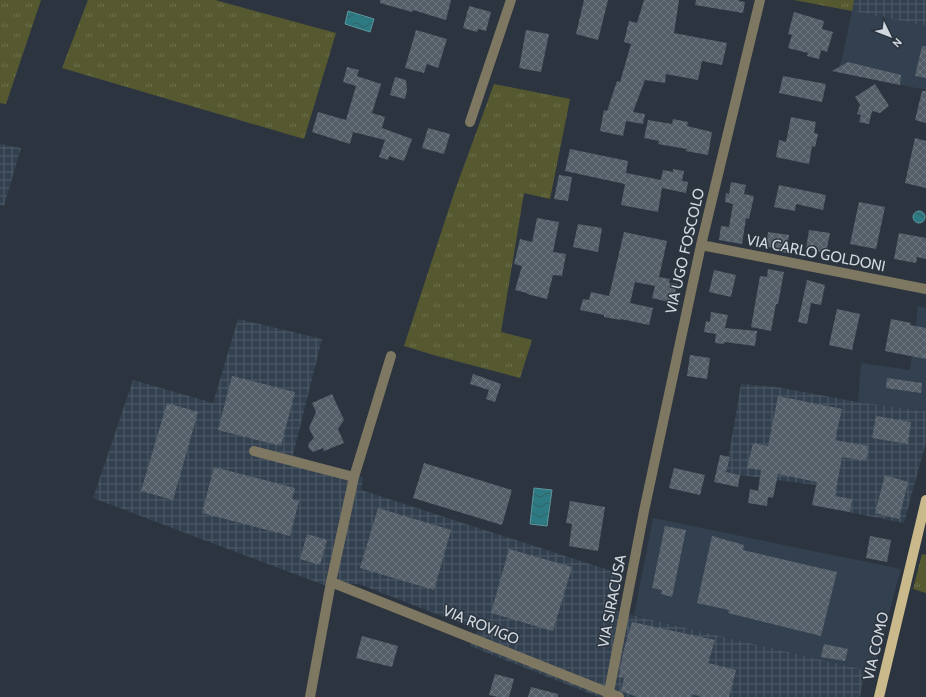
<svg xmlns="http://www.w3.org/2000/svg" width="926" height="697" font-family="Cabin,sans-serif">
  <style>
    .built { fill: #32404f }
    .industrial { fill: url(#industrial-grid) }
    .grass { fill: url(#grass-tufts) }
    .water { fill: url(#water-waves); stroke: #5e969e }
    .building { fill: url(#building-cross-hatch) }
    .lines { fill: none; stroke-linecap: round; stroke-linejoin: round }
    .minor { stroke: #7e7761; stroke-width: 10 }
    .major { stroke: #c9b98b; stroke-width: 10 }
    .labels { text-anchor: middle; stroke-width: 3; stroke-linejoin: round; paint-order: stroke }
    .street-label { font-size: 15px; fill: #d1d7de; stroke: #2c353f }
  </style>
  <defs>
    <pattern id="industrial-grid" width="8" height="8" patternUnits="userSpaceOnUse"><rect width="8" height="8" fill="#32404f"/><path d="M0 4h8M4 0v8" fill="none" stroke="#4f5b68"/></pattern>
    <pattern id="grass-tufts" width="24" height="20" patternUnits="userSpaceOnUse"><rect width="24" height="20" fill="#565930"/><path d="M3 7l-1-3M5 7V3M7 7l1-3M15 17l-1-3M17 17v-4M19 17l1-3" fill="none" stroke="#6d704e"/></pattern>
    <pattern id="water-waves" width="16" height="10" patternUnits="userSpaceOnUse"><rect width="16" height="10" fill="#2d7a83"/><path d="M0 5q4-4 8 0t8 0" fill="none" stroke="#356066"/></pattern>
    <pattern id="building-cross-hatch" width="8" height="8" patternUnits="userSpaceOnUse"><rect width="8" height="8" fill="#545e69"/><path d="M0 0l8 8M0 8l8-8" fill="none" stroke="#6c747e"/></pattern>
  </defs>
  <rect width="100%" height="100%" fill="#2c353f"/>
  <path class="built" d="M852,11l74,15v64l-89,-18 5,-13z
    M918,306l8,2v103l-68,-9 3,-39 49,7z
    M653,518l248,51 -28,103 -239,-57z"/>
  <path class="industrial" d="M854,0h72v26l-74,-15z
    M0,144l21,4 -17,58 -4,-1z
    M238,319l84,20 -29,116 70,23 -2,12 263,85 -13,35 254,60 -5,27h-261l-129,-51 8,-16 -119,-46 -35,1 -231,-87 40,-118 80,23z
    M741,384l35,3 82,15 68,9v31l-22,81 -92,-18 4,-20 -76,-10 -14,-3z"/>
  <path class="grass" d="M0,0h41l-35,104 -6,-1z
    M88,0h127l121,33 -32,106 -242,-71z
    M794,0h60l-2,11z
    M494,84l76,15 -20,100 -26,-6 -23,139 31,8 -12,38 -83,-22 -33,-10 51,-156z
    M922,554l4,1v38l-13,-4z"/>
  <path class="water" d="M348,11l26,8 -4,13 -25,-8z
    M913 217a6 6 0 1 1 12 0a6 6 0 1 1-12 0Z
    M534,488l18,2 -5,36 -17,-2z"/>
  <path class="building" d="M380,0h71l-5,20 -33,-10 -1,2 -32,-9z
    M584,0h24l-10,40 -22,-6z
    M644,0h35l-5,33 53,10 -5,22 -20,-4 -4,19 -32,-6 -1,9 -20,-3 -12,32 12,2 -2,10 -17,-3 -3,15 -23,-5 4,-21 3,1 10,-30 3,1 11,-38 -7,-2 5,-21 8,2z
    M696,0h43v1l6,1 -2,11 -48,-8z
    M469,6l22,6 -5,19 -8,-2 -1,3 -14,-4z
    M794,12l30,9 -2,8 11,3 -6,20 -6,-2 -2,9 -12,-3 1,-3 -20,-5 4,-13 -4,-1z
    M416,30l31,9 -9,29 -11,-4 -3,9 -19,-5z
    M526,30l23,4 -8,38 -22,-4z
    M922,46h4v32l-11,-2z
    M848,62l53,13 -1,10 -68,-14z
    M347,67l12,3 -2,6 24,8 -9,29 13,4 -3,11 30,11 -8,22 -15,-5 -1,4 -9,-3 6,-17 -32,-8 -3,12 -38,-12 6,-20 28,8 10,-34 -13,-4z
    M783,76l43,8 -4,18 -43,-9z
    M395,77l11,3 1,11 -2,8 -15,-4z
    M875,84l14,22 -9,7 -8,-2 -3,13 -10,-2 2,-7 -4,-1 3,-9 -5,-8z
    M922,91h4v32l-11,-3z
    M791,117l25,5 -2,11 4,1 -3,13 -3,-1 -3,18 -33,-7 3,-17 7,2z
    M673,119l15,3 -1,4 25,6 -4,23 -22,-4 1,-2 -29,-5 1,-3 -15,-3 4,-18 24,4z
    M428,128l22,6 -6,20 -22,-6z
    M915,138l11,3v47l-21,-5z
    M570,149l58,12 -2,12 35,7 2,-10 10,2v-3l11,2 -2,10 6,1 -2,11 -24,-5 -4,24 -37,-7 4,-21 -60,-13z
    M559,175l13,2 -4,24 -14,-2z
    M731,182l15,3 -2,9 10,2 -5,23 -3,-1 -4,26 -23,-4 2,-14 8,1 4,-23 -8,-2 1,-9 3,1z
    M779,185l47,10 -3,15 -27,-6 -1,7 -21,-4z
    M859,202l26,5 -9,42 -26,-5z
    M537,218l22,4 -6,30 13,2 -4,22 -9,-1 -6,24 -20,-5v-1l-12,-3 7,-24 -8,-2 6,-25 12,3z
    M578,224l24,4 -4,24 -25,-5z
    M809,230l21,3 -4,20 -20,-4z
    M624,232l43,9 -8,36 11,2 -1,4 8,1 -4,19 -21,-5 3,-12 -20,-4 -5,21 23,5 -4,17 -28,-6v1l-17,-3v-2l-24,-5 3,-11 6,1 2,-8 18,4z
    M768,232l21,3 -3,18 -10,-2v-3l-10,-1z
    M899,233l27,5v21l-9,-2 -1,6 -22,-4z
    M768,269l16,3 -6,32h-2l-5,27 -20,-4 9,-51 7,1z
    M714,270l22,5 -5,22 -22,-5z
    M807,280l18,5 -4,20 -10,-2 -4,21 -9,-2z
    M837,309l23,5 -8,36 -23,-5z
    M711,312l17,3 -3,13 32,3 -2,15 -30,-4 -1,2 -9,-1 1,-9 -12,-2 2,-11 4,1z
    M891,319l20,4 -1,2 16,3v31l-41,-8z
    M690,355l20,3 -3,21 -20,-3z
    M473,374l28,10 -6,18 -9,-3 3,-9 -19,-6z
    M232,376l63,16 -14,54 -63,-16z
    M887,378l35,5 -1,10 -35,-5z
    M332,394l12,26 -6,9 6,14 -20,8 -1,-3 -10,4 -5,-5 1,-4 5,-5 -5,-10 7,-16 -4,-9z
    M778,396l64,13 -7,31 34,6 -3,15 -24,-4 -7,39 17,3 -2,13 -38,-7 5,-23 -39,-8 -5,24 -5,-1 -1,9 -19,-3 2,-14 8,2 3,-21 -14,-2 6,-25 15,3z
    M167,403l31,9 -25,88 -32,-9z
    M876,416l35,6 -3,22 -36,-6z
    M720,455l10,2 -4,15 14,3 -2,12 -24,-5z
    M424,463l88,27 -10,35 -89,-27z
    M214,467l81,21 -3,11 7,2 -9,35 -88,-23z
    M674,468l31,7 -5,20 -31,-7z
    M885,475l23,7 -9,37 -24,-6z
    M570,501l35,6 -7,44 -29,-5 3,-22 -6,-1z
    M378,508l73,22 -17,60 -74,-22z
    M665,526l21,4 -14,67 -11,-3 1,-4 -10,-2z
    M307,534l20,6 -7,25 -20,-6z
    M712,536l32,9 -1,5 94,22 -16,64 -93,-23 1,-3 -32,-7z
    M870,536l21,4 -4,22 -21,-4z
    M509,549l63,18 -19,64 -62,-18z
    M632,622l83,18 -7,23 28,7 -7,27h-27l-10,-3 -1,3h-54l-16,-6 3,-13 -5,-1 4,-24z
    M362,636l36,10 -6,21 -36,-9z
    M824,644l24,5 -3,12 -24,-4z
    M495,674l19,5 -5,18h-11l-9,-2z
    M531,687l27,7v3h-30z"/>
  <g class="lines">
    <path class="minor" d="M470,122l41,-122
      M701,245l225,44
      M254,451l100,26
      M331,582l288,115
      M310,697l21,-115 23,-105 37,-121
      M608,697l36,-186 57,-266 59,-245"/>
    <path class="major" d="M879,697l47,-197"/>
  </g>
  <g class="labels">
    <g class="street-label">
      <text transform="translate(685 251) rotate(-77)" y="5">VIA UGO FOSCOLO</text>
      <text transform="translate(816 253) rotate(11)" y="5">VIA CARLO GOLDONI</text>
      <text transform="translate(612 601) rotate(-79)" y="5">VIA SIRACUSA</text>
      <text transform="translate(481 625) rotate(22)" y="5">VIA ROVIGO</text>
      <text transform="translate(876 646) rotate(-77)" y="5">VIA COMO</text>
    </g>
  </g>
  <g transform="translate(890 36) rotate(133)" stroke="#2c353f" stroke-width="3" paint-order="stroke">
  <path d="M0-3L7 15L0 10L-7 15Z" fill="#d1d7de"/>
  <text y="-6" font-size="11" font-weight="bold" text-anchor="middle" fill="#d1d7de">N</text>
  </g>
</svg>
